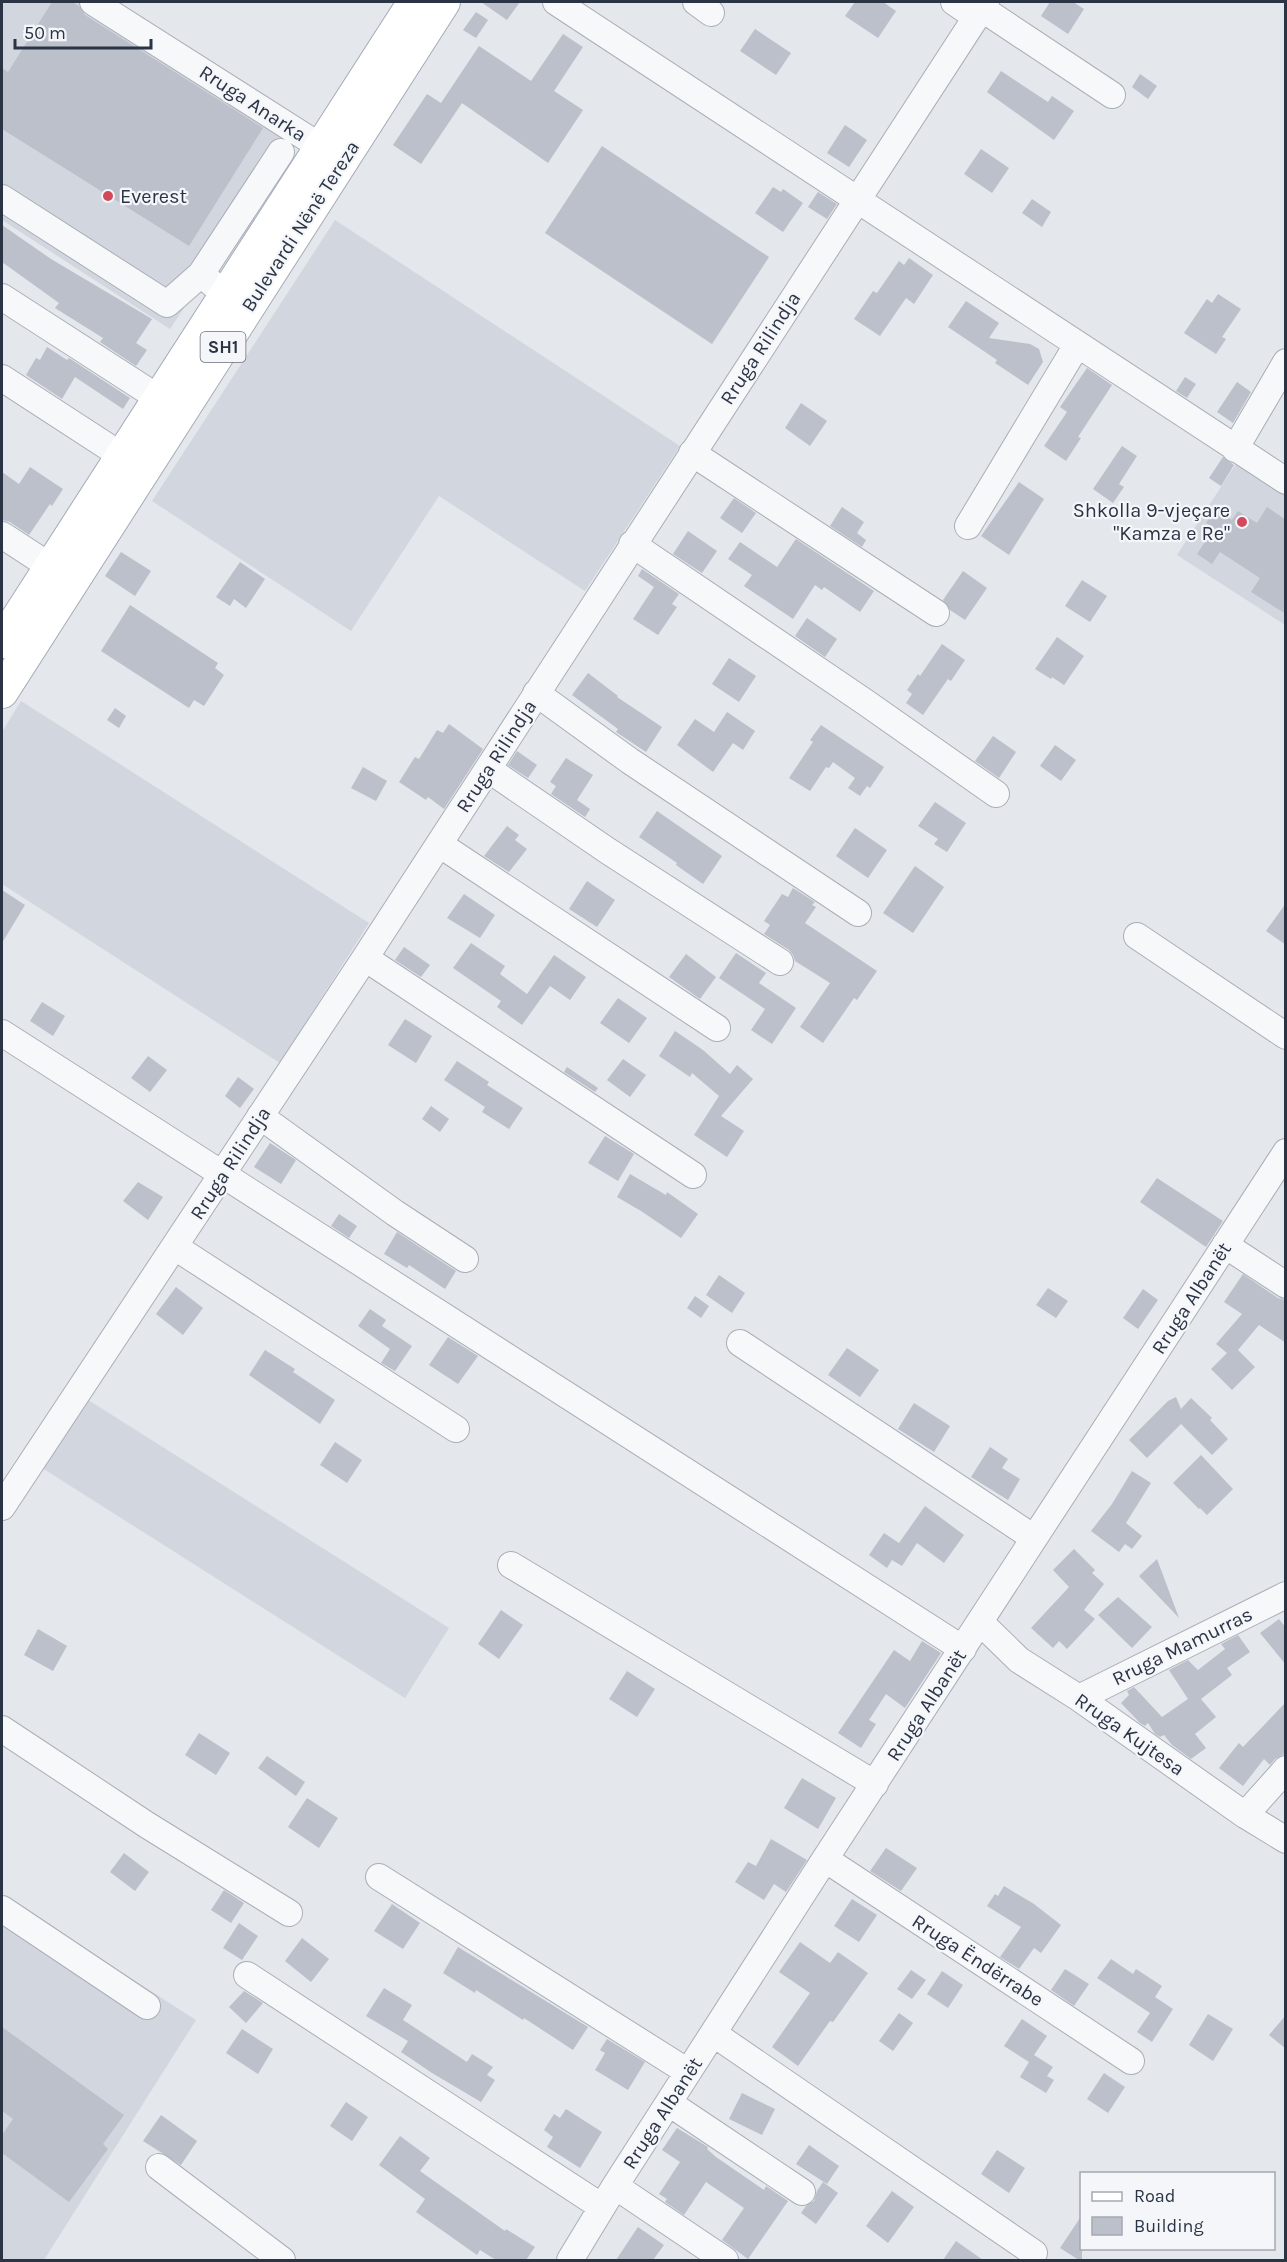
<svg xmlns="http://www.w3.org/2000/svg" width="1287" height="2262" font-family="Karla,sans-serif">
  <style>
    .built { fill: #d2d6de }
    .building { fill: #bbc0ca }
    .lines { fill: none; stroke-linecap: round; stroke-linejoin: round }
    .minor-casing { stroke: #a9aeb7; stroke-width: 28 }
    .major-casing { stroke: #a3abb8; stroke-width: 34 }
    .minor { stroke: #f7f8fa; stroke-width: 26 }
    .major { stroke: #fff; stroke-width: 32 }
    .poi-dot { fill: #d1495b; stroke: #f4f6f9; stroke-width: 2 }
    .labels { text-anchor: middle; stroke-width: 4.5; stroke-linejoin: round; paint-order: stroke }
    .shield { fill: #f4f6f9; stroke: #676e7b; stroke-width: 1.5 }
    .shield-label { font-size: 18px; font-weight: bold; fill: #2b3445 }
    .street-label { font-size: 20px; fill: #2b3445; stroke: #f4f6f9 }
    .poi-label { font-size: 20px; fill: #2b3445; stroke: #f4f6f9; text-anchor: start }
  </style>
  <rect width="100%" height="100%" fill="#e4e7ec"/>
  <path class="built" d="M2,2h78l215,138 -125,189 -168,-109z
    M335,220l345,226 -95,145 -146,-95 -88,135 -199,-130z
    M1239,459l46,31v135l-108,-70z
    M21,701l348,222 -89,140 -278,-179v-152z
    M82,1396l367,232 -44,70 -366,-232z
    M2,1896l194,124 -152,240h-42z"/>
  <path class="building" d="M52,2h20l7,4 6,9 178,113 -74,118 -187,-117v-61l6,4z
    M481,2h39l-13,18z
    M855,2h28l13,9 -18,27 -33,-22z
    M1050,2h23l11,7 -16,25 -27,-18z
    M476,12l12,8 -12,18 -13,-8z
    M755,29l36,24 -15,22 -36,-24z
    M563,34l20,13 -29,44 29,19 -35,53 -86,-60 -41,61 -28,-19 34,-51 14,9 38,-57 52,35z
    M1001,71l47,31 4,-6 22,15 -20,29 -67,-48z
    M1140,74l17,12 -9,13 -16,-12z
    M845,125l22,15 -18,27 -22,-14z
    M602,146l167,111 -57,87 -167,-111z
    M981,149l28,19 -17,25 -28,-19z
    M773,187l8,5 2,-3 20,14 -20,29 -28,-19z
    M818,192l19,12 -10,15 -19,-12z
    M1032,199l19,13 -9,15 -20,-14z
    M2,225l49,34 101,60 -16,24 11,7 -11,16 -36,-24 3,-4 -48,-30 4,-5 -57,-41z
    M909,258l24,17 -19,29 -8,-6 -26,38 -26,-17 19,-28 4,2 22,-32 5,4z
    M1218,294l23,15 -19,28 4,2 -10,15 -32,-21 23,-34 5,4z
    M966,301l33,22 -10,15 41,6 9,5 4,13 -15,23 -33,-22 2,-3 -49,-33z
    M47,347l20,13 2,-2 61,40 -7,11 -48,-32 -13,22 -36,-24 10,-17 4,2z
    M1087,368l25,17 -34,52 3,1 -15,23 -22,-15 23,-34 -7,-5z
    M1185,377l11,7 -9,14 -11,-7z
    M1237,382l14,10 -18,31 -16,-11z
    M801,403l26,18 -17,25 -25,-18z
    M1122,446l15,10 -18,28 5,3 -11,16 -20,-14z
    M1223,457l11,8 -13,21 -12,-8z
    M30,467l33,22 -11,17 -2,-2 -21,31 -19,-13 -8,-2v-48l17,12z
    M1019,482l25,17 -35,56 -28,-19z
    M734,498l22,15 -14,20 -22,-15z
    M842,507l22,15 -7,11 9,7 -4,7 -32,-21z
    M1267,507l19,13v94l-35,-22 9,-14 -40,-26 -8,12 -15,-10 17,-26 -8,-5 9,-14 17,11 6,-9 19,12z
    M688,531l29,20 -15,22 -29,-19z
    M796,539l78,52 -14,21 -36,-25 -2,3 -7,-5 -22,34 -49,-33 8,-11 -24,-16 12,-17 37,25z
    M121,552l30,19 -16,25 -30,-20z
    M240,562l25,17 -19,29 -12,-9 -4,7 -14,-9z
    M642,569l37,25 -7,10 5,3 -19,28 -25,-16 21,-32 -16,-11z
    M963,571l24,17 -22,32 -15,-10 -7,-10z
    M1082,580l25,16 -17,26 -25,-16z
    M130,605l88,58 -3,5 9,7 -20,31 -10,-6 -5,8 -88,-57z
    M807,618l30,21 -12,18 -30,-21z
    M1057,637l27,19 -20,29 -12,-8 -1,2 -16,-10z
    M942,644l23,16 -14,21 -3,-2 -25,36 -17,-12 6,-9 -5,-4 11,-16 2,2z
    M729,658l27,18 -17,26 -27,-18z
    M588,673l30,23 -1,1 45,30 -16,25 -30,-20 2,-3 -46,-34z
    M115,708l11,8 -7,12 -12,-8z
    M727,712l28,19 -12,19 -10,-7 -20,29 -36,-27 18,-26 19,13z
    M449,724l34,25 -39,60 -16,-12 -2,3 -27,-18 16,-25 4,2 18,-29 6,3z
    M821,725l63,42 -14,21 -3,-2 -7,10 -12,-8 7,-10 -22,-16 -4,6 -3,-1 -16,24 -21,-13 24,-36 -3,-2z
    M993,736l23,16 -17,26 -24,-17z
    M1055,745l21,15 -15,21 -21,-15z
    M517,751l20,14 -9,13 -20,-13z
    M566,758l27,17 -16,25 13,9 -5,8 -34,-23 5,-8 -6,-4z
    M363,767l24,14 -11,20 -25,-13z
    M935,802l31,21 -19,29 -13,-8 4,-5 -20,-13z
    M657,811l65,45 -19,28 -27,-19 1,-2 -38,-26z
    M507,826l12,9 -4,5 12,9 -18,23 -25,-16z
    M855,828l32,22 -19,28 -32,-22z
    M915,866l29,21 -31,46 -30,-20z
    M587,881l28,19 -18,27 -28,-18z
    M793,888l22,14 -3,3 4,2 -11,16 72,48 -20,29 -3,-2 -31,45 -23,-16 30,-44 -35,-22 -2,-6 -4,-5 -25,-16 6,-9 -6,-4 18,-27 6,3z
    M2,890l23,15 -23,38z
    M464,894l31,21 -15,23 -33,-20z
    M1286,903v42l-20,-14z
    M471,943l34,23 -5,8 27,20 27,-39 32,22 -16,23 -20,-14 -28,39 -25,-18 4,-6 -48,-33z
    M404,947l26,18 -9,12 -26,-17z
    M736,953l30,20 -7,10 37,25 -24,36 -21,-14 14,-21 -46,-31z
    M686,954l30,23 -16,22 -31,-22z
    M618,998l29,20 -18,25 -29,-20z
    M42,1002l23,14 -12,20 -23,-15z
    M405,1019l27,17 -16,27 -28,-18z
    M675,1031l28,19 27,24 7,-9 16,14 -32,37 23,15 -17,26 -33,-22 25,-39 -27,-23 -2,4 -31,-21z
    M148,1056l19,14 -17,22 -19,-14z
    M623,1059l23,16 -16,22 -23,-17z
    M457,1061l32,21 -2,3 36,23 -14,21 -27,-17 3,-5 -41,-27z
    M567,1067l31,21 -3,4 -31,-20z
    M238,1077l16,12 -14,19 -15,-12z
    M431,1106l18,13 -9,13 -18,-13z
    M605,1136l29,18 -16,27 -30,-18z
    M270,1143l26,17 -15,24 -27,-17z
    M630,1174l36,21 1,-3 31,22 -17,24 -40,-27 -24,-14z
    M1157,1178l66,43 -17,26 -66,-45z
    M138,1182l25,15 -15,23 -25,-19z
    M339,1214l18,12 -8,12 -18,-12z
    M397,1232l59,39 -11,18 -36,-24 -2,3 -23,-14z
    M1243,1274l35,24 8,2v43l-27,-18 -21,25 17,17 -23,23 -21,-21 16,-16 -11,-9 26,-30 -18,-12z
    M719,1275l26,18 -13,20 -26,-18z
    M176,1287l27,21 -20,27 -27,-21z
    M1048,1288l20,13 -12,17 -20,-13z
    M1143,1289l15,11 -20,29 -15,-11z
    M695,1296l14,10 -8,12 -14,-10z
    M370,1309l16,11 -4,6 30,20 -17,25 -14,-8 9,-14 -32,-23z
    M448,1337l30,19 -20,28 -29,-19z
    M847,1348l32,22 -19,27 -32,-22z
    M265,1350l30,19 -2,3 42,28 -15,24 -71,-49z
    M1176,1397l5,12 10,-11 21,20 -2,2 18,19 -16,16 -31,-31 -34,34 -18,-18 39,-39z
    M914,1403l36,23 -16,26 -36,-23z
    M335,1442l27,18 -15,23 -27,-18z
    M990,1447l18,12 -6,9 18,11 -12,21 -37,-23z
    M1201,1455l32,34 -26,26 -7,-7 -1,1 -26,-26z
    M1132,1471l19,12 -25,40 16,13 -10,13 -7,-5 -6,8 -28,-21 21,-27z
    M925,1506l39,29 -20,28 -27,-20 -15,23 -10,-6 -5,8 -18,-13 15,-22 15,10z
    M1074,1549l21,21 -3,3 12,11 -20,26 11,9 -28,30 -8,-8 -6,7 -22,-20 38,-41 -16,-17z
    M1157,1559l22,59 -40,-42z
    M1118,1597l34,30 -20,21 -34,-33z
    M501,1610l22,15 -24,34 -21,-15z
    M1279,1619l7,9v37l-26,-32z
    M38,1629l29,17 -14,25 -29,-16z
    M1238,1635l12,17 -23,16 5,7 -31,24 15,18 -21,17 11,14 -15,11 -19,-14 -8,-10 -4,2 -5,-3 -7,-11 -3,3 -5,-3 -19,-20 8,-8 -2,-4 7,-4 28,30 26,-18 -19,-29 19,-10 10,10 27,-21 -4,-5z
    M922,1641l19,12 -36,55 -19,-14 -17,26 7,4 -15,24 -23,-15 56,-83 16,11z
    M627,1671l28,18 -18,28 -28,-18z
    M1286,1702v51l-11,6 -5,6 -6,-6 -21,27 -24,-18 20,-25 4,4z
    M199,1733l31,20 -14,22 -31,-20z
    M267,1756l38,26 -9,14 -38,-28z
    M802,1778l34,20 -18,31 -34,-21z
    M307,1798l31,20 -19,30 -31,-21z
    M771,1839l36,21 -21,32 -12,-8 -10,16 -29,-18 13,-20 8,4z
    M886,1848l31,20 -16,23 -31,-20z
    M124,1853l25,19 -14,19 -25,-19z
    M1004,1886l30,18 27,21 -20,28 -7,-5 -15,21 -19,-12 21,-30 -34,-21 8,-12 3,2z
    M224,1890l20,13 -13,20 -20,-13z
    M852,1899l25,16 -18,27 -25,-16z
    M392,1904l28,19 -17,26 -29,-18z
    M239,1923l19,13 -16,24 -19,-12z
    M302,1938l27,21 -18,23 -26,-21z
    M800,1942l30,21 8,-11 30,21 -35,49 -3,-1 -32,45 -26,-19 38,-54 -31,-21z
    M458,1947l130,80 -15,23 -49,-32 -1,2 -47,-30 -1,3 -32,-20z
    M1111,1959l22,15 3,-5 26,17 -7,11 18,12 -21,33 -15,-10 13,-19 -53,-35z
    M1065,1969l24,15 -15,22 -23,-16z
    M911,1970l15,10 -14,19 -15,-10z
    M942,1971l21,14 -15,23 -21,-14z
    M384,1988l28,17 -9,15 64,42 5,-8 21,13 -6,8 8,5 -14,22 -49,-29 -31,-21 7,-11 -42,-25z
    M244,1991l19,12 -17,20 -17,-16z
    M899,2013l14,10 -20,28 -14,-10z
    M1208,2014l25,15 -20,32 -24,-16z
    M1286,2015v34l-17,-14z
    M1022,2019l25,17 -13,19 19,12 -6,9 7,4 -8,13 -26,-16 9,-15 -25,-16z
    M2,2027l122,88 -21,29 5,5 -39,53 -67,-49v-18l11,-16 -11,-8z
    M242,2029l31,20 -15,25 -32,-21z
    M607,2039l38,23 -17,28 -33,-20 10,-17 -5,-3z
    M1104,2073l21,14 -17,26 -21,-14z
    M742,2093l33,16 -13,26 -33,-16z
    M346,2102l22,15 -16,24 -22,-15z
    M566,2109l36,23 -22,36 -33,-21 6,-10 -9,-7 10,-16 6,4z
    M161,2115l36,26 -16,24 -38,-24z
    M677,2128l31,19 -1,2 9,8 48,33 2,-4 22,15 -40,58 -26,-19 22,-32 -38,-26 -22,33 -19,-13 2,-3 -8,-5 21,-32 -18,-12z
    M400,2136l30,22 -10,13 85,60 1,-2 29,18 -9,13h-30l-16,-10 -3,5 -61,-43 9,-13 -46,-34z
    M809,2145l30,21 -12,18 -31,-20z
    M997,2150l28,18 -16,25 -28,-19z
    M823,2182l15,11 -22,31 -15,-11 5,-7 8,-5 3,-10z
    M892,2191l22,16 -26,36 -22,-17z
    M1082,2215v45h-3l-19,-12z
    M638,2227l26,18 -11,15h-37z
    M956,2241l27,19h-40z"/>
  <g class="lines">
    <g class="minor-casing">
      <path id="minor" d="M93,2l228,145
        M556,2l730,479
        M696,2l15,11
        M954,2l22,15
        M981,8l131,87
        M2,198l165,106 34,-30
        M214,285l-13,-11 80,-122
        M2,297l158,102
        M2,378l120,78
        M1235,449l51,-87
        M692,453l244,160
        M968,526l109,-181
        M2,535l49,32
        M632,544l233,158 131,92
        M536,693l94,68 228,152
        M488,769l120,82 172,111
        M439,844l278,184
        M1137,936l149,100
        M365,958l328,217
        M2,1033l961,616
        M260,1116l135,97 70,46
        M1225,1245l61,40
        M175,1247l281,182
        M740,1343l294,195
        M2,1507l363,-549 621,-956
        M511,1565l364,219
        M980,1622l39,38 60,38 166,117 41,25
        M1079,1698l207,-103
        M2,1729l145,96 142,88
        M1245,1815l41,-46
        M825,1859l306,202
        M379,1877l309,195
        M2,1909l145,97
        M247,1975l355,232
        M714,2034l320,219
        M669,2103l133,89
        M159,2167l123,93
        M615,2186l110,74
        M570,2260l45,-74 210,-327 461,-707"/>
    </g>
    <g class="major-casing">
      <path id="major" d="M2,642l412,-640
        M2,692l442,-690"/>
    </g>
    <use href="#minor" class="minor"/>
    <use href="#major" class="major"/>
  </g>
  <g class="poi-dot">
    <circle cx="108" cy="196" r="6"/>
    <circle cx="1242" cy="522" r="6"/>
  </g>
  <g class="labels">
    <rect class="shield" x="200.5" y="332" width="45" height="30" rx="4.5"/>
    <g class="shield-label">
      <text x="223" y="353">SH1</text>
    </g>
    <g class="street-label">
      <text transform="translate(253 103) rotate(33)" y="7">Rruga Anarka</text>
      <text transform="translate(300 226) rotate(-57)" y="7">Bulevardi Nënë Tereza</text>
      <text transform="translate(760 348) rotate(-57)" y="7">Rruga Rilindja</text>
      <text transform="translate(496 756) rotate(-57)" y="7">Rruga Rilindja</text>
      <text transform="translate(230 1163) rotate(-57)" y="7">Rruga Rilindja</text>
      <text transform="translate(1191 1298) rotate(-57)" y="7">Rruga Albanët</text>
      <text transform="translate(1182 1646) rotate(-26)" y="7">Rruga Mamurras</text>
      <text transform="translate(926 1705) rotate(-57)" y="7">Rruga Albanët</text>
      <text transform="translate(1130 1734) rotate(35)" y="7">Rruga Kujtesa</text>
      <text transform="translate(978 1960) rotate(33)" y="7">Rruga Ëndërrabe</text>
      <text transform="translate(662 2113) rotate(-57)" y="7">Rruga Albanët</text>
    </g>
    <g class="poi-label">
      <text x="120" y="203">Everest</text>
      <text x="1230" y="517" text-anchor="end">Shkolla 9-vjeçare<tspan x="1230" dy="23">"Kamza e Re"</tspan></text>
    </g>
  </g>
  <rect width="1287" height="2262" fill="none" stroke="#2b3445" stroke-width="6"/>
  <rect x="1080" y="2172" width="195" height="78" fill="#f4f6f9" stroke="#a4a8b1" stroke-width="1.5"/>
  <rect x="1092" y="2192" width="30" height="9" fill="#ffffff" stroke="#a4a8b1" stroke-width="1.5"/>
  <text x="1134" y="2202" font-size="18" fill="#2b3445">Road</text>
  <rect x="1092" y="2217" width="30" height="18" fill="#bbc0ca" stroke="#a4a8b1" stroke-width="1.5"/>
  <text x="1134" y="2232" font-size="18" fill="#2b3445">Building</text>
  <path d="M15 39v9h136v-9" fill="none" stroke="#2b3445" stroke-width="3"/>
  <text x="24" y="39" font-size="18" fill="#2b3445" stroke="#f4f6f9" stroke-width="4.5" paint-order="stroke">50 m</text>
</svg>
